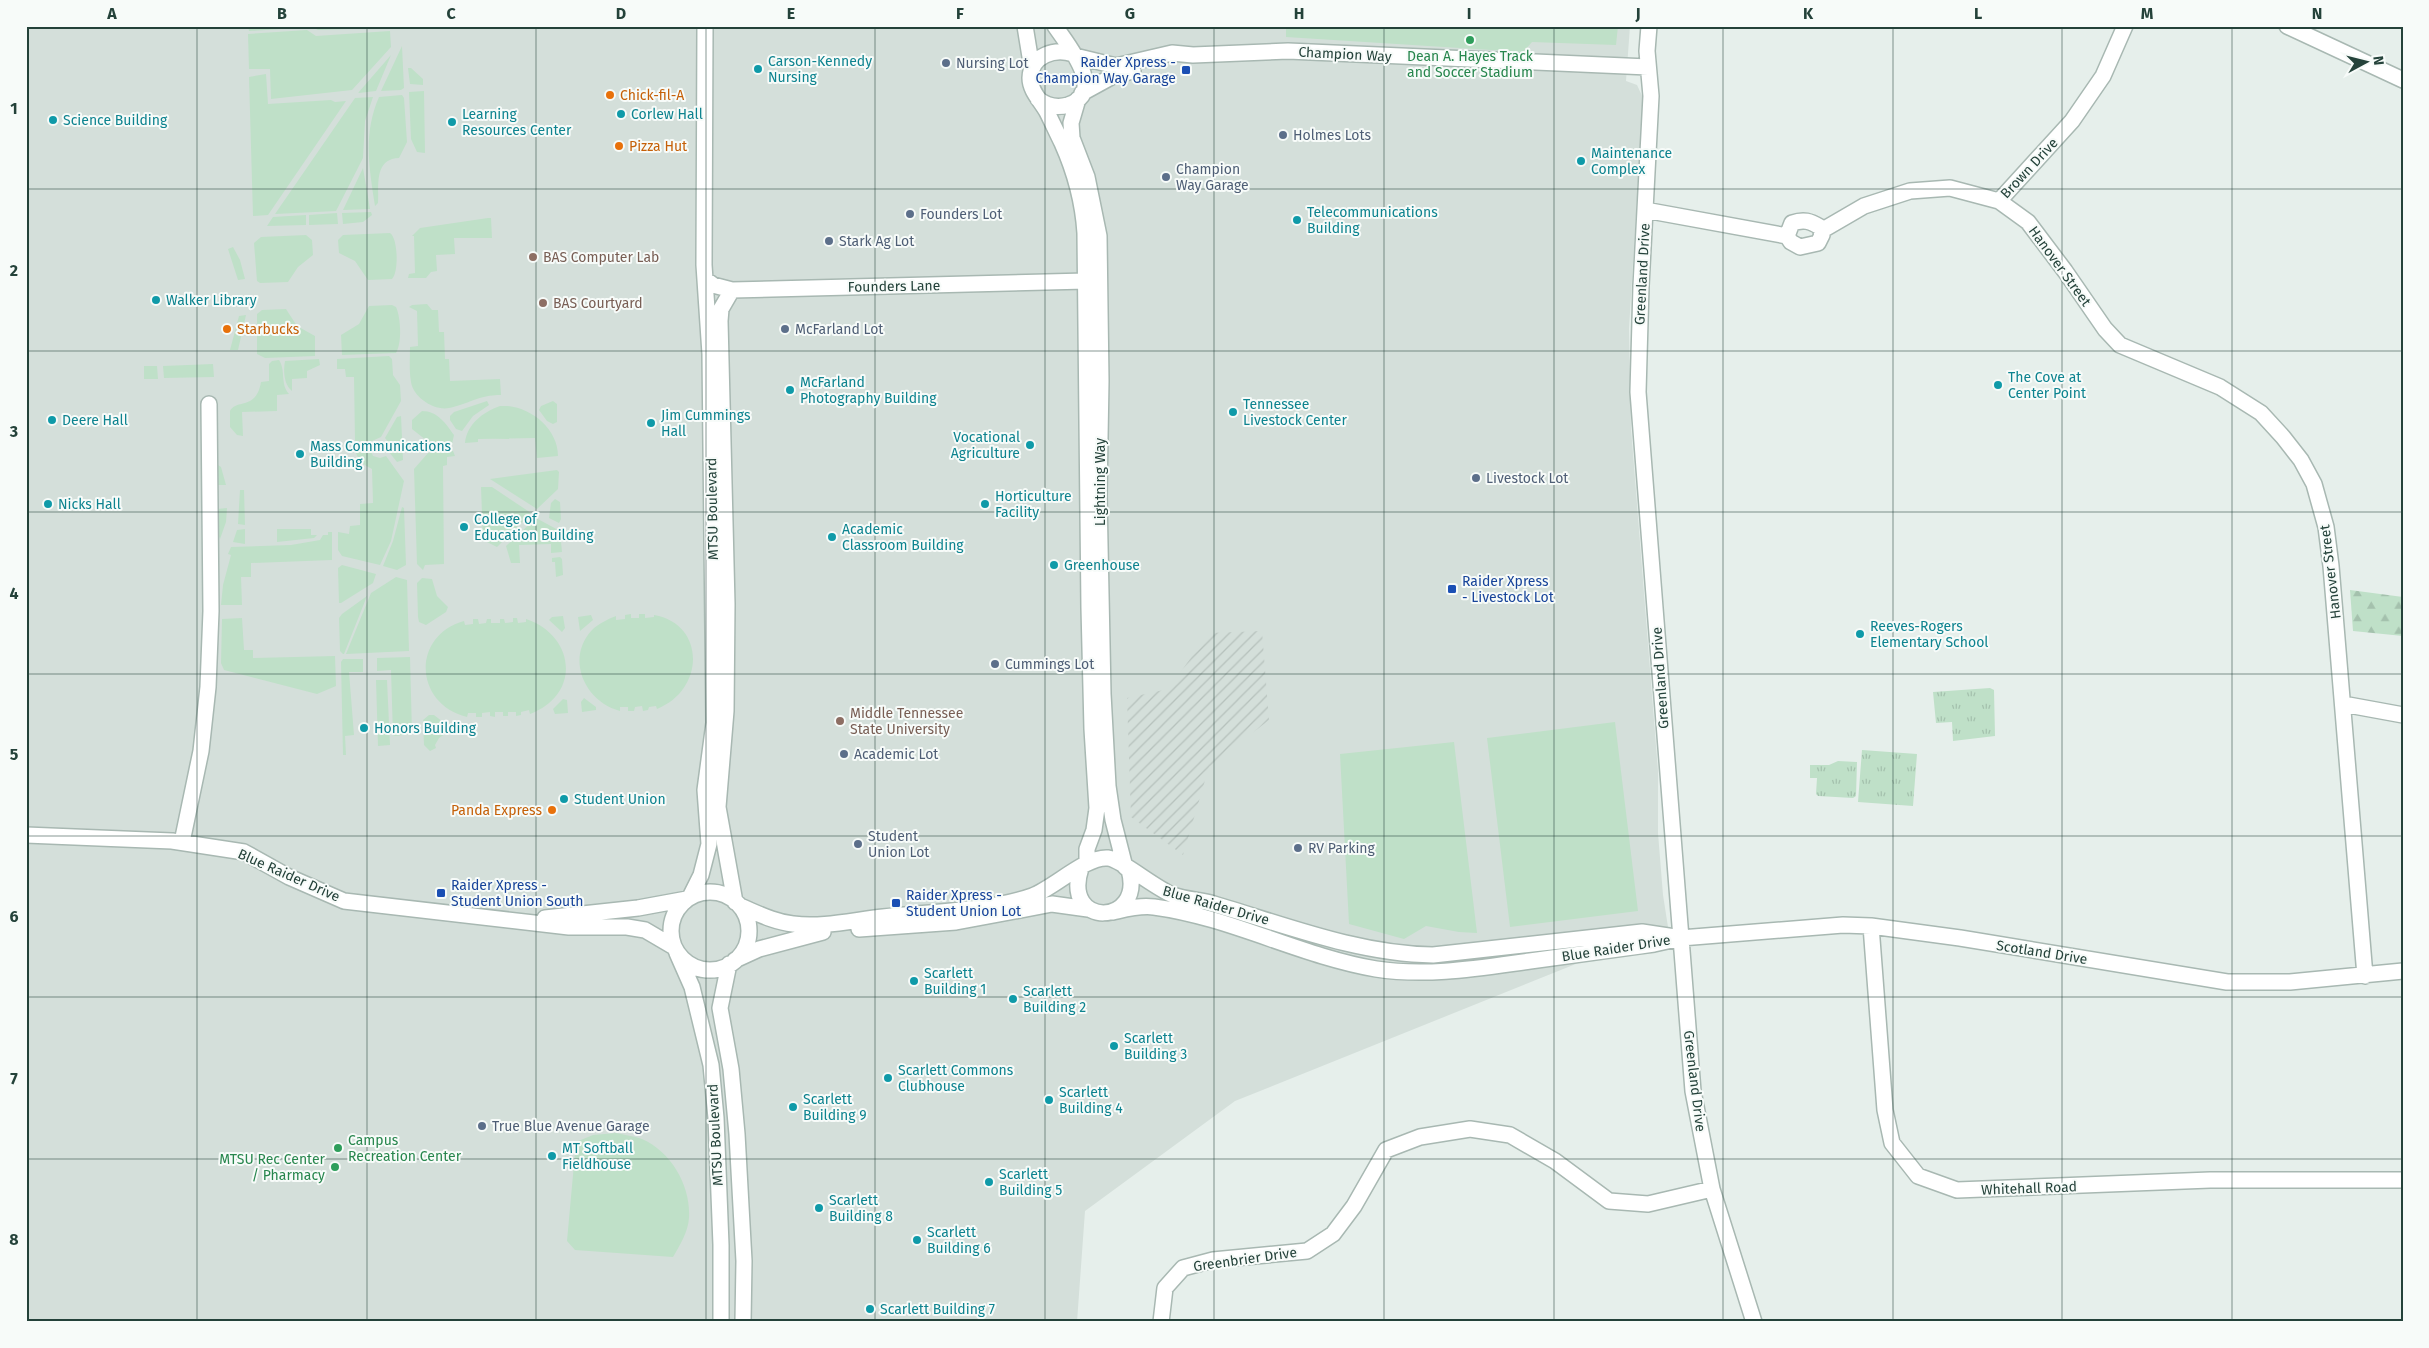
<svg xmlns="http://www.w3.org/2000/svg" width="2429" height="1348" font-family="'Fira Sans',sans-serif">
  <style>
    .built { fill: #d4dfda }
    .industrial { fill: url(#industrial-furrows) }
    .grass { fill: #bfe0c8 }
    .forest { fill: url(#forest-firs) }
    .park { fill: url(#park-tufts) }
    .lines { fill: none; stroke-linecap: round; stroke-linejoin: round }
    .minor-casing { stroke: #a8b8b2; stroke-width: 18 }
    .minor { stroke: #fff; stroke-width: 15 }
    .grid { fill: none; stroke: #24423a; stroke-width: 1; stroke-opacity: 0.55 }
    .leisure-dot { fill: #2e9e5b; stroke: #f7fbf9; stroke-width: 2 }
    .service-dot { fill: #5c6f8a; stroke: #f7fbf9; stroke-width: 2 }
    .culture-dot { fill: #0f9aa8; stroke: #f7fbf9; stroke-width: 2 }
    .transit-dot { fill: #1a4fb4; stroke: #f7fbf9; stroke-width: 2 }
    .food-dot { fill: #e8710a; stroke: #f7fbf9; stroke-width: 2 }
    .education-dot { fill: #8d6e63; stroke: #f7fbf9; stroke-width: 2 }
    .labels { text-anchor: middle; stroke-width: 4; stroke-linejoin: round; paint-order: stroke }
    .street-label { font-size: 14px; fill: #24423a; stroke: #f7fbf9 }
    .leisure-label { font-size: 14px; fill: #27864d; stroke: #f7fbf9 }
    .culture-label { font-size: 14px; fill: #0d838f; stroke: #f7fbf9; text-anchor: start }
    .transit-label { font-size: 14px; fill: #164399; stroke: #f7fbf9; text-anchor: start }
    .service-label { font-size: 14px; fill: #4e5e75; stroke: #f7fbf9; text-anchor: start }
    .food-label { font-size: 14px; fill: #c56008; stroke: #f7fbf9; text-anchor: start }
    .education-label { font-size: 14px; fill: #785e54; stroke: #f7fbf9; text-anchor: start }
    .neatline { fill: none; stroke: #24423a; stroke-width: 2 }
    .grid-label { font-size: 16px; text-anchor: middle; font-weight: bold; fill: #24423a }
  </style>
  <defs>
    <pattern id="industrial-furrows" width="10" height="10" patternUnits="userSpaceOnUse" patternTransform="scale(1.25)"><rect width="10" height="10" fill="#d4dfda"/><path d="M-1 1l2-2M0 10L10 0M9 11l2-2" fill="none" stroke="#b6c1bc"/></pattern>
    <pattern id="forest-firs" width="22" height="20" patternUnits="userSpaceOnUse" patternTransform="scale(1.25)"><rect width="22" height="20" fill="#bfe0c8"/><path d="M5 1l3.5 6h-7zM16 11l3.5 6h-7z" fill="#a4c1ad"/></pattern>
    <pattern id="park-tufts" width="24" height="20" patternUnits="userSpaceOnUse" patternTransform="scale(1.25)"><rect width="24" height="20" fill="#bfe0c8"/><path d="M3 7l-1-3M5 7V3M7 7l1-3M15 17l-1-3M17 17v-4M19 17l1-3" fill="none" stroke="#a4c1ad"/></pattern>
  </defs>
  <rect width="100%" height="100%" fill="#e6efeb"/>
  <path class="built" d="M26,26h1604l-4,55 11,4 6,13 -14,231 2,99 27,343v62l5,62 5,32 -433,174 -150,110 -8,111h-1051z"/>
  <path class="industrial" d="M1262,631l7,89 -60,47 -26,88 -52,-38 -4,-119 41,-9 41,-56z"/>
  <path class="grass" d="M248,26h99v3l-29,1 -6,-3 -63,4z
    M1286,26h332l-2,19 -84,-3 -9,10 -237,-15z
    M307,30l9,6 74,-5 1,16 -39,43 -81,9 -1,-30h-21l-1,-35z
    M402,46l2,42 -3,2 -20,1z
    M391,55l-15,36 -18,2z
    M408,68h3l12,11v6l-13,-1z
    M266,74l2,30 63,-4 4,2 11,-1 -78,114 -15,1 -4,-139z
    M424,91l1,62 -8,-1 -6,-13 -2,-47z
    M402,95l2,3 3,44 -8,16c-25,1 -20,27 -21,45l-3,3c-6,-39 -12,-72 4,-109z
    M373,97l-8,24 -2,37 -27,53 -61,3 80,-116z
    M363,168l7,41 -27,1z
    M371,212l1,3 -9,7 -20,2 -1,-11z
    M337,213l1,11 -29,1v-10z
    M306,215v10l-39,1 6,-9z
    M488,218h3l1,20h-38l1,16 -19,1 1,16 -6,1 -5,6h-18l1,-4 6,-1 -1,-37h-2l8,-8z
    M390,233c8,5 9,39 2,46l-24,1 -13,-19 -16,-8 -1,-13 5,-5z
    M306,235l6,5 1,15 -15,12 -10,15 -28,1 -3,-2 -3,-38 7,-6z
    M233,247l7,13 5,19 -7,1 -10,-31z
    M427,304l5,6h6l1,22h5l1,27h4l1,22 50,-2 1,16c-23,0 -32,9 -52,13 -15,3 -36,-11 -38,-26 -2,-11 -1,-24 -1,-35l8,-1 -1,-35 -8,-4 3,-2z
    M392,305l4,2c5,11 6,36 0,46l-54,2 -1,-20 18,-11 10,-18z
    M286,309l11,17 18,10v20l-50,2 -8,-4v-40l5,-4z
    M246,315l-8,35h-8l9,-34z
    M389,356l3,3 1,16 7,10 1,16 -20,36 -9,4h-17l-1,-64h-8l-1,-8h-8v-10z
    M319,359l1,6 -13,6v7l-15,1v12c-8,-6 -9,-20 -7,-30z
    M272,361l7,-1c7,10 1,24 10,34l-12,1v16l-35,1 1,24 -6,-1 -7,-8v-16c7,-13 26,0 31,-29l8,-1v-17z
    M213,364l1,13 -50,1 -1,-12z
    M144,366h13l1,13h-14z
    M487,401l2,4 -16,11 -11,15 -6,-2 -6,-9v-4l4,-4z
    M553,401l4,3v18l-4,2 -6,-3 -8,-11 2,-4z
    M500,406c27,-2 58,21 58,50l-21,2 -2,-20 -57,1v3l-13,1c2,-19 18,-31 35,-37z
    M422,411c16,0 24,13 32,24l-2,9h-21l-19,-15v-9z
    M401,416l2,44 -6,2 -8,-10v-9l-4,-5 12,-21z
    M369,447l4,9 7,2 6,-2 18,25 -13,60 -11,24 -38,-9 -4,-6v-18l11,2 1,-8 10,-1v-21l13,-1 -1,-34c-9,-4 -16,-11 -17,-21z
    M448,450l5,1 2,5 -8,1v8l-4,1 1,98 -19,1 -2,5 -6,-6 -3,-95 14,-16z
    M215,463l6,4 5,18h-10z
    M557,470l2,2 -1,17 -21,20 -47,-30z
    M481,487h11l39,26 -34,34 -14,-7z
    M240,490h4l1,35 -7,-1z
    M555,499l5,3 1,17 -2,4 -10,-5 2,-15z
    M402,507l2,1 2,57 -9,5 -14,-4 10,-25z
    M227,508l-1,14 -6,17 -2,-5 -1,-25z
    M536,518l24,13 2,21 -11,1v-9l-32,1 1,18h-9l-5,-17z
    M245,529v15l-12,-2 4,-12z
    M277,529h34v6h6l-3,3 -37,4z
    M328,532h4v28l-81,3v14h-10l1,28h-21l2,-20 8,-30 -3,-1 3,-7 60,-2 29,-5 3,-5h5z
    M560,557l2,2 1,16 -7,2 -1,-15h-3v-4z
    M342,565l34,9 -3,9 -32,20h-2l-1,-35z
    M396,577l11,3 2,71 -63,3 25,-61z
    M422,578l10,1 5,17 11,11 -2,5 -20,13 -7,-3 -1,-5 -1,-34z
    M367,596l-23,58h-1l-3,-3 -1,-33 3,-4z
    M631,614v4h8v-4h6v4l9,-1v-2c52,9 51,75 3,94l-1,-3 -7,1 -1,3 -5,1 -1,-5 -7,1 -1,4h-6v-4h-8v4c-35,-9 -55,-52 -28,-81 6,-6 16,-11 24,-14v4l9,-1v-4z
    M591,615l2,5 -13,11 -2,-14z
    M563,616l2,12 -3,4 -13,-12 3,-3z
    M242,618l2,32h9v8l82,-2 1,30 -19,8 -93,-24 -3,-7 1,-44z
    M513,618h4l1,5 8,-1v-3c50,17 55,76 4,95l-1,-4 -8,2v3l-5,1v-4h-8v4h-5v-4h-8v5l-5,-1v-4l-8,1v4h-6v-4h-8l-1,4c-53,-13 -56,-81 -3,-96l1,4 8,-1v-5h5l1,5 7,-1 1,-4h4v4h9v-4h4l1,4 8,-1z
    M410,657l2,77 -17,2 -2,-1 -2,-65 -14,1v-13z
    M343,659h20v13h-14l5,63 -9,1 1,19h-3l-2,-93z
    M376,680h11l3,65 -12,1z
    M584,698l12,9v3l-14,2 -1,-10z
    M563,699l4,1 1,13 -13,1 -2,-5z
    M429,715h5l18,14 -13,9 -4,7 1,3 -6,3 -6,-6 -1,-25z
    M1615,722l23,189 -128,16 -23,-189z
    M1454,742l23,191 -18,-1 -33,-6 -22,13 -55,-15 -9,-170z
    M616,1133c8,2 18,3 26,6 30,13 49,48 47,79 -1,14 -9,27 -16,39l-98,-7 -8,-9 9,-99 17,-7z"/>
  <path class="forest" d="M2350,590l53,7v39l-50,-5z"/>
  <path class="park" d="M1990,688l4,2 1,46 -42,5 -1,-19 -16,1 -3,-31z
    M1862,750l55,4 -4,52 -55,-4z
    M1838,761l19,1 -1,34 -3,2 -35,-2 -2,-2 1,-16h-7v-13h19z"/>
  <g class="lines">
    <g class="minor-casing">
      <path id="minor" d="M1025,26l7,43
        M1649,26l-2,25 4,45 -10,190 -3,106 44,559 11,140 19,98 42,133
        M2287,26l116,54
        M1073,54c-18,-6 -42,1 -43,24 0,13 11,23 17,34 5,10 10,21 15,31 13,29 21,59 23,90l4,375 3,121 5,79 -3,22 -7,19v14
        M1075,56l41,10 56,-13 21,2 95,-4 360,16
        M1082,93l31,-17 20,-5
        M1038,99c9,7 20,9 30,6 40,-13 -1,-61 -13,-79
        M1078,99l-7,24 1,15 15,39 12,59 2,145 -2,114 4,199 5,92 5,34 12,47
        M1999,201l73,-80 31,-45 22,-50
        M1645,210l142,26 4,6 9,5 18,-4 4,-8 -2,-8c-10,-6 -16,-8 -28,-4l-5,13
        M1821,231l43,-25 46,-15 40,-3 49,13 29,21 37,49 40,58 15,16 100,42 41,26 22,24 18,23 13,24 12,43 5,39 34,410
        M705,279l8,6 19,5 354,-9
        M732,290l-11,19 -1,12 7,283 -1,107 -8,96 17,95
        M2343,704l60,11
        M26,835l146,6 72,11 45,25 55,24 225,26h58l18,3 29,17
        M182,842l19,-91 7,-64 3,-76 -2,-207
        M1081,868c-20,61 64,58 48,2
        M671 931a39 39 0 1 1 78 0a39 39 0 1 1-78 0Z
        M690,897l11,-22 8,-31 -4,-54 9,-67 -4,-369 -6,-89 1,-239
        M740,906c17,7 34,16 53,18 29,4 61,-4 90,-7 46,-5 106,-6 149,-21 22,-8 54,-40 76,-38 13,1 48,31 65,37 14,5 28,5 41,9 71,21 144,50 219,51l209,-23 33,5
        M1113,912c13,-3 27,-7 41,-5 76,10 146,49 222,62 52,8 103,-1 154,-8 42,-6 83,-11 124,-17l27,-6 162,-13 28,1 89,12 267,44h63l113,-11
        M545,918l93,-10 49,-9
        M1871,926l14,184 7,33 26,33 39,14 253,-10h193
        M859,929l97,-7 96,-18 36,5
        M677,953l15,34 19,78 5,53 5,127v77
        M735,960l24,-11 64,-17
        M729,964l-9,44 11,61 6,65 7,127 -1,61
        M1161,1322l4,-34 18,-20 30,-8 94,-9 26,-17 21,-28 32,-56 34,-13 50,-8 40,6 45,26 54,40 39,3 64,-15"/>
    </g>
    <use href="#minor" class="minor"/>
  </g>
  <path class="grid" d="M197,26v1296M367,26v1296M536,26v1296M706,26v1296M875,26v1296M1045,26v1296M1214,26v1296M1384,26v1296M1554,26v1296M1723,26v1296M1893,26v1296M2062,26v1296M2232,26v1296M26,189h2377M26,351h2377M26,512h2377M26,674h2377M26,836h2377M26,997h2377M26,1159h2377"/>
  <g class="leisure-dot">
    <circle cx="1470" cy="40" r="5"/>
    <circle cx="338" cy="1148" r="5"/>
    <circle cx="335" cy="1167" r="5"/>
  </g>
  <g class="service-dot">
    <circle cx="946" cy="63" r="5"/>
    <circle cx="1283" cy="135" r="5"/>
    <circle cx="1166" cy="177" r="5"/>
    <circle cx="910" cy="214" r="5"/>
    <circle cx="829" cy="241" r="5"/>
    <circle cx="785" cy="329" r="5"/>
    <circle cx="1476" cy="478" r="5"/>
    <circle cx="995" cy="664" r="5"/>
    <circle cx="844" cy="754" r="5"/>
    <circle cx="858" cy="844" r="5"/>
    <circle cx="1298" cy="848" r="5"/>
    <circle cx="482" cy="1126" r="5"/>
  </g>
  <g class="culture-dot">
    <circle cx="758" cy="69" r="5"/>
    <circle cx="621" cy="114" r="5"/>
    <circle cx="53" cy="120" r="5"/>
    <circle cx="452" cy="122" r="5"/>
    <circle cx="1581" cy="161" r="5"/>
    <circle cx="1297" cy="220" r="5"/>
    <circle cx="156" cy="300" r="5"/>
    <circle cx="1998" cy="385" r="5"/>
    <circle cx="790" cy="390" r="5"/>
    <circle cx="1233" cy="412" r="5"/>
    <circle cx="52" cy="420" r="5"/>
    <circle cx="651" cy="423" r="5"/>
    <circle cx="1030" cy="445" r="5"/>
    <circle cx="300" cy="454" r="5"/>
    <circle cx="48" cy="504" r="5"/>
    <circle cx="985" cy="504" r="5"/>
    <circle cx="464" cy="527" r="5"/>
    <circle cx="832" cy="537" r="5"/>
    <circle cx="1054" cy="565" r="5"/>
    <circle cx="1860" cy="634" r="5"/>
    <circle cx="364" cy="728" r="5"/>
    <circle cx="564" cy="799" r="5"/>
    <circle cx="914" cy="981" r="5"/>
    <circle cx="1013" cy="999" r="5"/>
    <circle cx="1114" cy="1046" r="5"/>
    <circle cx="888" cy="1078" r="5"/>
    <circle cx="1049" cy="1100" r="5"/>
    <circle cx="793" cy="1107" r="5"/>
    <circle cx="552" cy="1156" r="5"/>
    <circle cx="989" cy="1182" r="5"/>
    <circle cx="819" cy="1208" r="5"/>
    <circle cx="917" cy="1240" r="5"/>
    <circle cx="870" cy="1309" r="5"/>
  </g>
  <g class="transit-dot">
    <rect x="1181" y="65" width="10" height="10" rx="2.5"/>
    <rect x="1447" y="584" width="10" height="10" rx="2.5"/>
    <rect x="436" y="888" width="10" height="10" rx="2.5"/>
    <rect x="891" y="898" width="10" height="10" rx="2.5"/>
  </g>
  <g class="food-dot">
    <circle cx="610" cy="95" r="5"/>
    <circle cx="619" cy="146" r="5"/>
    <circle cx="227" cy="329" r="5"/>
    <circle cx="552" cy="810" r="5"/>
  </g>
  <g class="education-dot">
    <circle cx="533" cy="257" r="5"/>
    <circle cx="543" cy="303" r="5"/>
    <circle cx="840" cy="721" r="5"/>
  </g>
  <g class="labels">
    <g class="street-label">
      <text transform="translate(1345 54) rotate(3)" y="5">Champion Way</text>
      <text transform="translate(2029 168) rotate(-47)" y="5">Brown Drive</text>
      <text transform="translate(2060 266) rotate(54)" y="5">Hanover Street</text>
      <text transform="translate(1642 274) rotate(-87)" y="5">Greenland Drive</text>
      <text transform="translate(894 286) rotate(-1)" y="5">Founders Lane</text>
      <text transform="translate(1100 482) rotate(-90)" y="5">Lightning Way</text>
      <text transform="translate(712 509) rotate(-91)" y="5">MTSU Boulevard</text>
      <text transform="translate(2330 572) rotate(-97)" y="5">Hanover Street</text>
      <text transform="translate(1660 678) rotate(-94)" y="5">Greenland Drive</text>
      <text transform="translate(289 875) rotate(24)" y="5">Blue Raider Drive</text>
      <text transform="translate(1216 905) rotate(16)" y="5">Blue Raider Drive</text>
      <text transform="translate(1616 948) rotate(-9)" y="5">Blue Raider Drive</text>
      <text transform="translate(2042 952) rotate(9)" y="5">Scotland Drive</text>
      <text transform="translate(1695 1081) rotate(83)" y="5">Greenland Drive</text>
      <text transform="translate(715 1135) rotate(-93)" y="5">MTSU Boulevard</text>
      <text transform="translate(2029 1188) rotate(-2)" y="5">Whitehall Road</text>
      <text transform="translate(1245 1259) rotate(-8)" y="5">Greenbrier Drive</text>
    </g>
    <g class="leisure-label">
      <text x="1470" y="61">Dean A. Hayes Track<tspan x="1470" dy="16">and Soccer Stadium</tspan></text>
      <text x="348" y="1145" text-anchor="start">Campus<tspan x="348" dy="16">Recreation Center</tspan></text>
      <text x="325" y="1164" text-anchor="end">MTSU Rec Center<tspan x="325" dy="16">/ Pharmacy</tspan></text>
    </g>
    <g class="culture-label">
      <text x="768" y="66">Carson-Kennedy<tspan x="768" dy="16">Nursing</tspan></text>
      <text x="462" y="119">Learning<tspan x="462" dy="16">Resources Center</tspan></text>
      <text x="631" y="119">Corlew Hall</text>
      <text x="63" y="125">Science Building</text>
      <text x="1591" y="158">Maintenance<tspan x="1591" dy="16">Complex</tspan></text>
      <text x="1307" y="217">Telecommunications<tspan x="1307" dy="16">Building</tspan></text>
      <text x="166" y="305">Walker Library</text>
      <text x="2008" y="382">The Cove at<tspan x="2008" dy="16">Center Point</tspan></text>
      <text x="800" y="387">McFarland<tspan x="800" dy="16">Photography Building</tspan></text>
      <text x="1243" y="409">Tennessee<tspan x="1243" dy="16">Livestock Center</tspan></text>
      <text x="661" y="420">Jim Cummings<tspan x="661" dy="16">Hall</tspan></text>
      <text x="62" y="425">Deere Hall</text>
      <text x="1020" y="442" text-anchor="end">Vocational<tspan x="1020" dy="16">Agriculture</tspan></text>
      <text x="310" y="451">Mass Communications<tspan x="310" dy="16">Building</tspan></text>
      <text x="995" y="501">Horticulture<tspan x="995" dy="16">Facility</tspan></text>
      <text x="58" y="509">Nicks Hall</text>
      <text x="474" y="524">College of<tspan x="474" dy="16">Education Building</tspan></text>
      <text x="842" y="534">Academic<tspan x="842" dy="16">Classroom Building</tspan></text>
      <text x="1064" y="570">Greenhouse</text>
      <text x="1870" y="631">Reeves-Rogers<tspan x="1870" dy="16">Elementary School</tspan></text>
      <text x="374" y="733">Honors Building</text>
      <text x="574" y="804">Student Union</text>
      <text x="924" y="978">Scarlett<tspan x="924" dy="16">Building 1</tspan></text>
      <text x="1023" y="996">Scarlett<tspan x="1023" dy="16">Building 2</tspan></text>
      <text x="1124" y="1043">Scarlett<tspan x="1124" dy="16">Building 3</tspan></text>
      <text x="898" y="1075">Scarlett Commons<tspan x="898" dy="16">Clubhouse</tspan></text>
      <text x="1059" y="1097">Scarlett<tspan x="1059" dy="16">Building 4</tspan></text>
      <text x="803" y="1104">Scarlett<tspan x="803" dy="16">Building 9</tspan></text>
      <text x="562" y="1153">MT Softball<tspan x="562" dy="16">Fieldhouse</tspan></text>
      <text x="999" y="1179">Scarlett<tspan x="999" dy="16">Building 5</tspan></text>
      <text x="829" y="1205">Scarlett<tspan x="829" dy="16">Building 8</tspan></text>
      <text x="927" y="1237">Scarlett<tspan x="927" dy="16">Building 6</tspan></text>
      <text x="880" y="1314">Scarlett Building 7</text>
    </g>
    <g class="transit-label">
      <text x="1176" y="67" text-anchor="end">Raider Xpress -<tspan x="1176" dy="16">Champion Way Garage</tspan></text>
      <text x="1462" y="586">Raider Xpress<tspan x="1462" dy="16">- Livestock Lot</tspan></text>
      <text x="451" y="890">Raider Xpress -<tspan x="451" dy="16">Student Union South</tspan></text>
      <text x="906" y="900">Raider Xpress -<tspan x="906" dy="16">Student Union Lot</tspan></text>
    </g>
    <g class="service-label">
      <text x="956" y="68">Nursing Lot</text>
      <text x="1293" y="140">Holmes Lots</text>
      <text x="1176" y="174">Champion<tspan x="1176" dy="16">Way Garage</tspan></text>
      <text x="920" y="219">Founders Lot</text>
      <text x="839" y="246">Stark Ag Lot</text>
      <text x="795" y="334">McFarland Lot</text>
      <text x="1486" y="483">Livestock Lot</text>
      <text x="1005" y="669">Cummings Lot</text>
      <text x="854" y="759">Academic Lot</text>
      <text x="868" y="841">Student<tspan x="868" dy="16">Union Lot</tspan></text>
      <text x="1308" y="853">RV Parking</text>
      <text x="492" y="1131">True Blue Avenue Garage</text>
    </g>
    <g class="food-label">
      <text x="620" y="100">Chick-fil-A</text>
      <text x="629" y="151">Pizza Hut</text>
      <text x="237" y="334">Starbucks</text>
      <text x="542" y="815" text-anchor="end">Panda Express</text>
    </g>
    <g class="education-label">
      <text x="543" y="262">BAS Computer Lab</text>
      <text x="553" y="308">BAS Courtyard</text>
      <text x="850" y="718">Middle Tennessee<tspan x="850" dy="16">State University</tspan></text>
    </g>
  </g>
  <rect width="2429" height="1348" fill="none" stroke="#f7fbf9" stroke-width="55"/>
  <g transform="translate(2366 62) rotate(83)" stroke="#f7fbf9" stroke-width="4" paint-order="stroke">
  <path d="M0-4L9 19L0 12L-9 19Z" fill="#24423a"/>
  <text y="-8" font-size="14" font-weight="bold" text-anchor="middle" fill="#24423a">N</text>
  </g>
  <rect x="28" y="28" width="2374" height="1292" class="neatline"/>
  <g class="grid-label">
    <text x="112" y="19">A</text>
    <text x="282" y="19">B</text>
    <text x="451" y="19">C</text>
    <text x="621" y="19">D</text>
    <text x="791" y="19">E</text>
    <text x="960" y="19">F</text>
    <text x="1130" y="19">G</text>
    <text x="1299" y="19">H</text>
    <text x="1469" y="19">I</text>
    <text x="1638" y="19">J</text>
    <text x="1808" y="19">K</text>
    <text x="1978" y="19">L</text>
    <text x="2147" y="19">M</text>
    <text x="2317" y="19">N</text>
    <text x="14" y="114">1</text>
    <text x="14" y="276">2</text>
    <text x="14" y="437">3</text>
    <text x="14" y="599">4</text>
    <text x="14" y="760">5</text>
    <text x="14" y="922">6</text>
    <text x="14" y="1084">7</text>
    <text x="14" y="1245">8</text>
  </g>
</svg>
